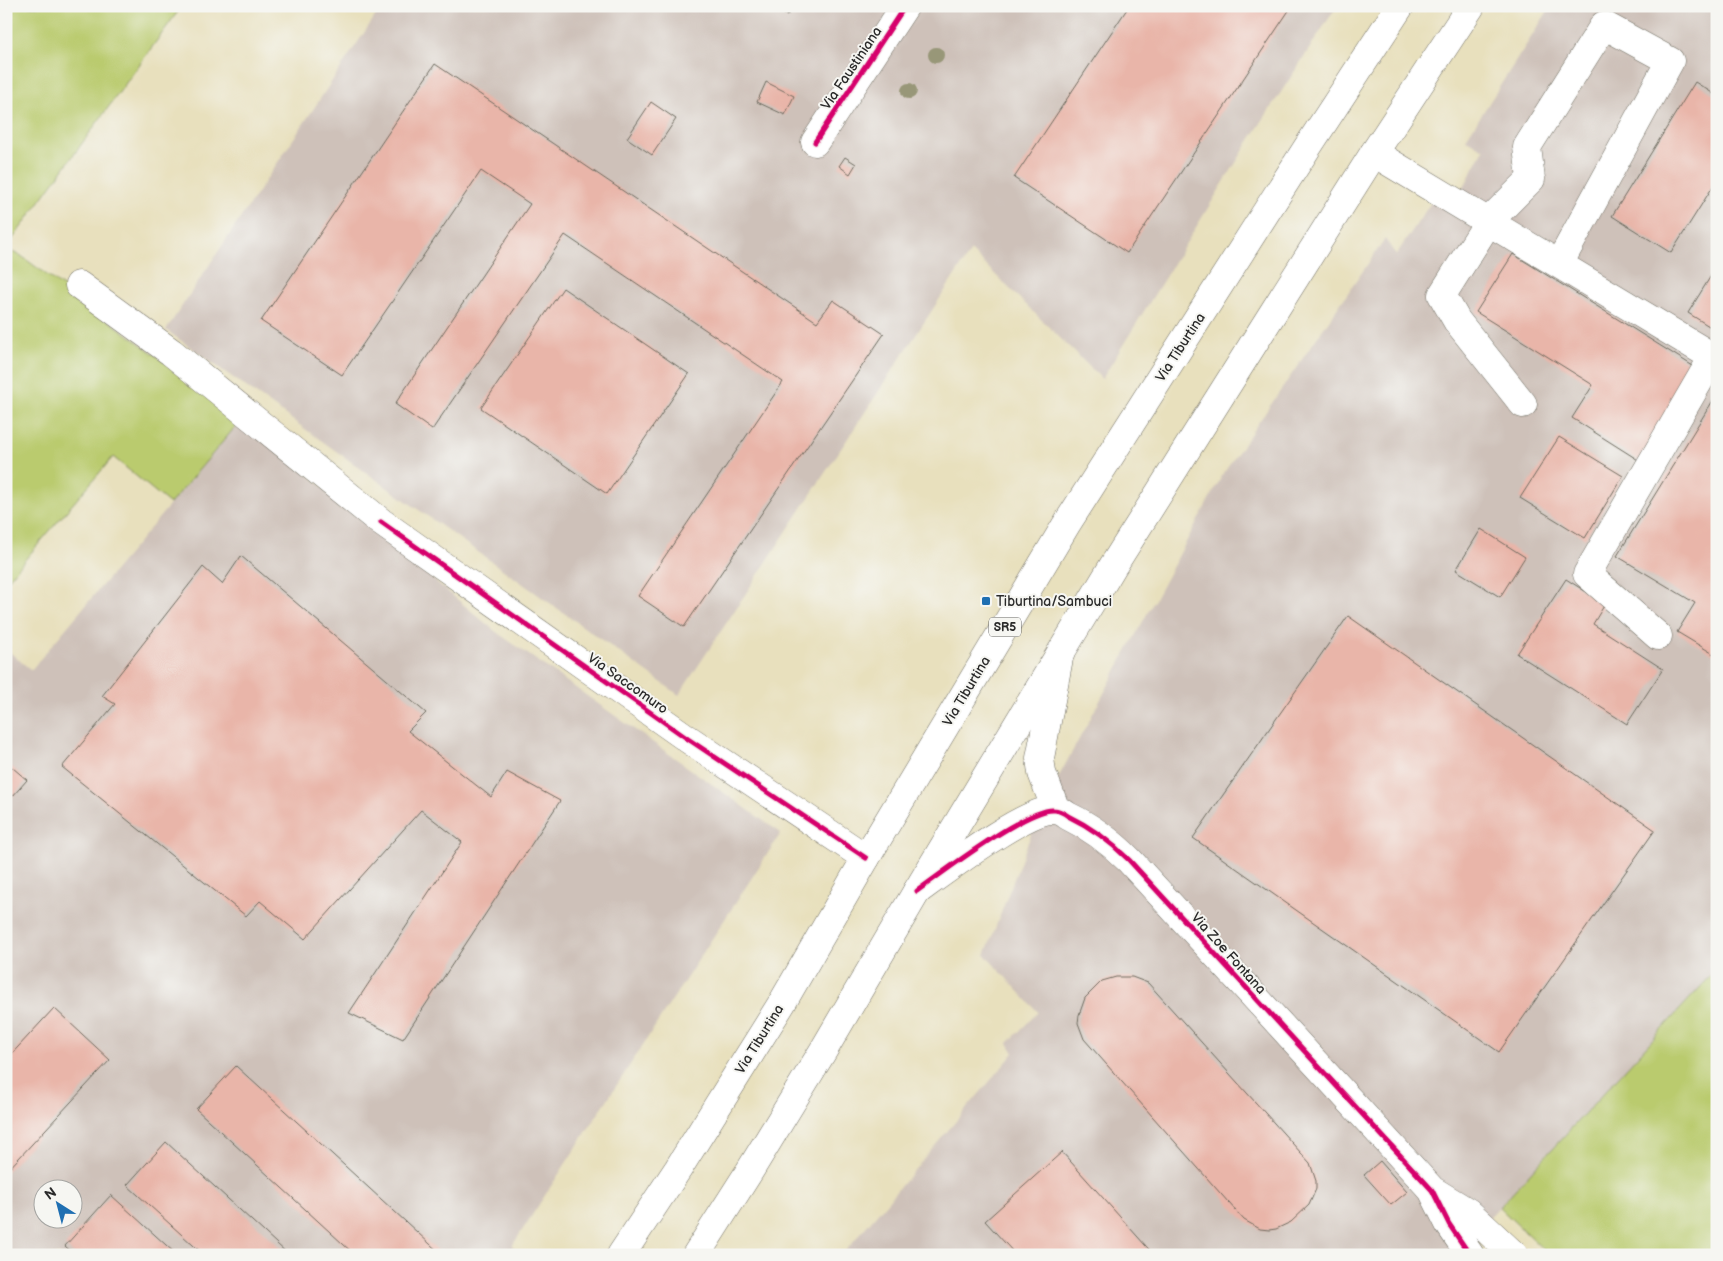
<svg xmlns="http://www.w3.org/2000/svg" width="1723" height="1261" font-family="'Balsamiq Sans',sans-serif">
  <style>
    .industrial { fill: #cec1b9; fill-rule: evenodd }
    .green { fill: #bacb6e; stroke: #727b4c }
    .building { fill: #e9b5a9 }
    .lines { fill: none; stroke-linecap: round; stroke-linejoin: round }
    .minor-casing { stroke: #6d6a5e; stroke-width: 29 }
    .major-casing { stroke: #6d6a5e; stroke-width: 29 }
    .minor { stroke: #fff; stroke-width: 28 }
    .major { stroke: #fff; stroke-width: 28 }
    .cycleway-casing { stroke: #f6f6f2; stroke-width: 8 }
    .cycleway { stroke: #d6006c; stroke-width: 5 }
    .tree { fill: #989778 }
    .poi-dot { fill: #1f6fb2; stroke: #f6f6f2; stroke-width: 2 }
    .labels { text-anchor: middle; stroke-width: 4; stroke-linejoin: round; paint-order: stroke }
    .shield { fill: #f6f6f2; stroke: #686867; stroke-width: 1 }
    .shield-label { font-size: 12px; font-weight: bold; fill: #2b2b2b }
    .street-label { font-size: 14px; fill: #2b2b2b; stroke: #f6f6f2 }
    .poi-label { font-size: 14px; fill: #2b2b2b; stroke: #f6f6f2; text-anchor: start }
  </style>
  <rect width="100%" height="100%" fill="#f6f6f2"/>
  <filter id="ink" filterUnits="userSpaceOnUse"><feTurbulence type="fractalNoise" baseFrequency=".02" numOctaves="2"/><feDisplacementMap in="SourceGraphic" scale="10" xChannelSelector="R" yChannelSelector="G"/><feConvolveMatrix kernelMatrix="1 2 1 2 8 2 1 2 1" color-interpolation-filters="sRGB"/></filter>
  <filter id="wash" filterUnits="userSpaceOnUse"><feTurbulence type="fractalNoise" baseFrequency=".0096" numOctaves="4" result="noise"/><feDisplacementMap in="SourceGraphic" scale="20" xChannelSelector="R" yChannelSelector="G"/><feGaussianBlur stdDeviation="1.12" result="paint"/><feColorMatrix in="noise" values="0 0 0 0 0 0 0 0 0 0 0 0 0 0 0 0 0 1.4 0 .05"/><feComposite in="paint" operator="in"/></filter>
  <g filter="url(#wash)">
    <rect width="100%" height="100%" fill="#e8e0bd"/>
    <path class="industrial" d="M382,6h955l-87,134 -148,239 -131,-128 -292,444 -513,-365z
      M1551,6h166v963l-218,238 -46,48h-611l172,-202 -6,-10 30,-31 -53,-57 50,-131 24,-48 164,-302 162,-235 11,16 36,-54 20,8 32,-60 -18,-10z
      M242,419l253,212 286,202 -269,413 8,9h-514v-606l25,21zM42,1188h30v30h-30z"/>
    <path class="green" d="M6,6h176l-176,242z
      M6,250l14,5 222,164 -72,85 -57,-47 -107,125z
      M1717,969v286h-168l-50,-48z"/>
    <g id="blocks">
      <path class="building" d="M773,6h20l-6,10z
        M1129,6h163l-165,247 -113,-75z
        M435,64l382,258 16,-22 51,34 -200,293 -46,-31 145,-214 -218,-147 -133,195 -37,-26 135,-200 -49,-33 -139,204 -81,-54z
        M766,82l28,14 -9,19 -28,-13z
        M1695,82l22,14v84l-46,73 -59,-37z
        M651,102l25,17 -24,36 -25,-17z
        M845,157l11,7 -6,10 -11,-8z
        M1513,254l188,117 -58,92 -71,-45 21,-33 -117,-73z
        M1717,266v65l-29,-18z
        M563,288l126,86 -82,120 -126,-86z
        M1717,394v262l-40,-24 18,-29 -78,-47z
        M1559,437l64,39 -38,62 -65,-40z
        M1481,529l44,28 -25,40 -44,-27z
        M241,556l185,157 -18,18 83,66 16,-25 53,29 -157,238 -54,-26 113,-171 -41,-32 -116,129 -45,-38 -14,15 -184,-149 53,-63 -13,-8 101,-129 19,17z
        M1566,579l39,25 -12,20 70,45 -36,55 -110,-70z
        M1348,616l307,214 -156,222 -306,-214z
        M6,762l21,18 -15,17 -6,-5z
        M1116,977h16l16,6 162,180 6,18v8l-7,16 -18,17 -15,7 -7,1 -9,-1 -16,-9 -160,-181 -6,-16 1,-8 6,-17 17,-17z
        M54,1008l56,52 -104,112v-112z
        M236,1066l206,189h-87l-159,-146z
        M166,1142l123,113h-85l-77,-70z
        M1062,1152l92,103h-138l-31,-34z
        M1380,1161l27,31 -16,13 -27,-30z
        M111,1195l66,60h-102l-10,-9z"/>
    </g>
  </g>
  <g filter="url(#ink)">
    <use href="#blocks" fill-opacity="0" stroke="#6d6a5e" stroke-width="1"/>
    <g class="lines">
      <g class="minor-casing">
        <path id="minor" d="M815,142l90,-136
          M1374,153l339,204 -126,217 71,62
          M79,285l92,67 210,170 307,217 178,119
          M1523,404l-66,-83 -15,-26 47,-74 42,-42 -4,-32 77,-122 66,36 -111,203
          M1056,810l-14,-37 -2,-15 19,-100
          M917,891c25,-18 110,-83 137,-81 5,0 10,3 14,6 23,11 43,26 61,44l303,330 17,34 21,31
          M1432,1190l36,22 46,43"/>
      </g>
      <g class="major-casing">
        <path id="major" d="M621,1255l57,-86 104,-166 84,-145 200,-333 241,-377 93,-142
          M696,1255l53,-83 74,-121 94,-160 196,-325 261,-413 97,-147"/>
      </g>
      <use href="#minor" class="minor"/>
      <use href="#major" class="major"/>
      <g class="cycleway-casing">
        <path id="cycleway" d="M815,142l90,-136
          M381,522l307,217 178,119
          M917,891c25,-18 110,-83 137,-81 5,0 10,3 14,6 23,11 43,26 61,44l303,330 17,34 21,31"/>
      </g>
      <use href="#cycleway" class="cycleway"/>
    </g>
    <g class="tree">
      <circle cx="936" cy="55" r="8"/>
      <circle cx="909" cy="91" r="8"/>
    </g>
  </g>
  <rect class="poi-dot" x="981" y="596" width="10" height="10" rx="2.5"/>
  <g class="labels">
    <rect class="shield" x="989" y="617.5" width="32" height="19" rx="4"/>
    <g class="shield-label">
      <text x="1005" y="631">SR5</text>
    </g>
    <g class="street-label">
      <text transform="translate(851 68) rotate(-56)" y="5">Via Faustiniana</text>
      <text transform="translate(1180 347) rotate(-57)" y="5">Via Tiburtina</text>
      <text transform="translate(628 683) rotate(35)" y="5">Via Saccomuro</text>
      <text transform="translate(966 691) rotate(-59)" y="5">Via Tiburtina</text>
      <text transform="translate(1229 953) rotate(48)" y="5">Via Zoe Fontana</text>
      <text transform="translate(759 1039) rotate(-58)" y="5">Via Tiburtina</text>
    </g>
    <g class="poi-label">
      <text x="996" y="606">Tiburtina/Sambuci</text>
    </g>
  </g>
  <rect width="1723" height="1261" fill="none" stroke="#f6f6f2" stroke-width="25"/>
  <g transform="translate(58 1204) rotate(324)"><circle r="24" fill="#f6f6f2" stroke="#a5a5a2"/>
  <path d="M0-4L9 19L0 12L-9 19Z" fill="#1f6fb2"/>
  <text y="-8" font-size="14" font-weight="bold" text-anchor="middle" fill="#2b2b2b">N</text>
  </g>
</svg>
